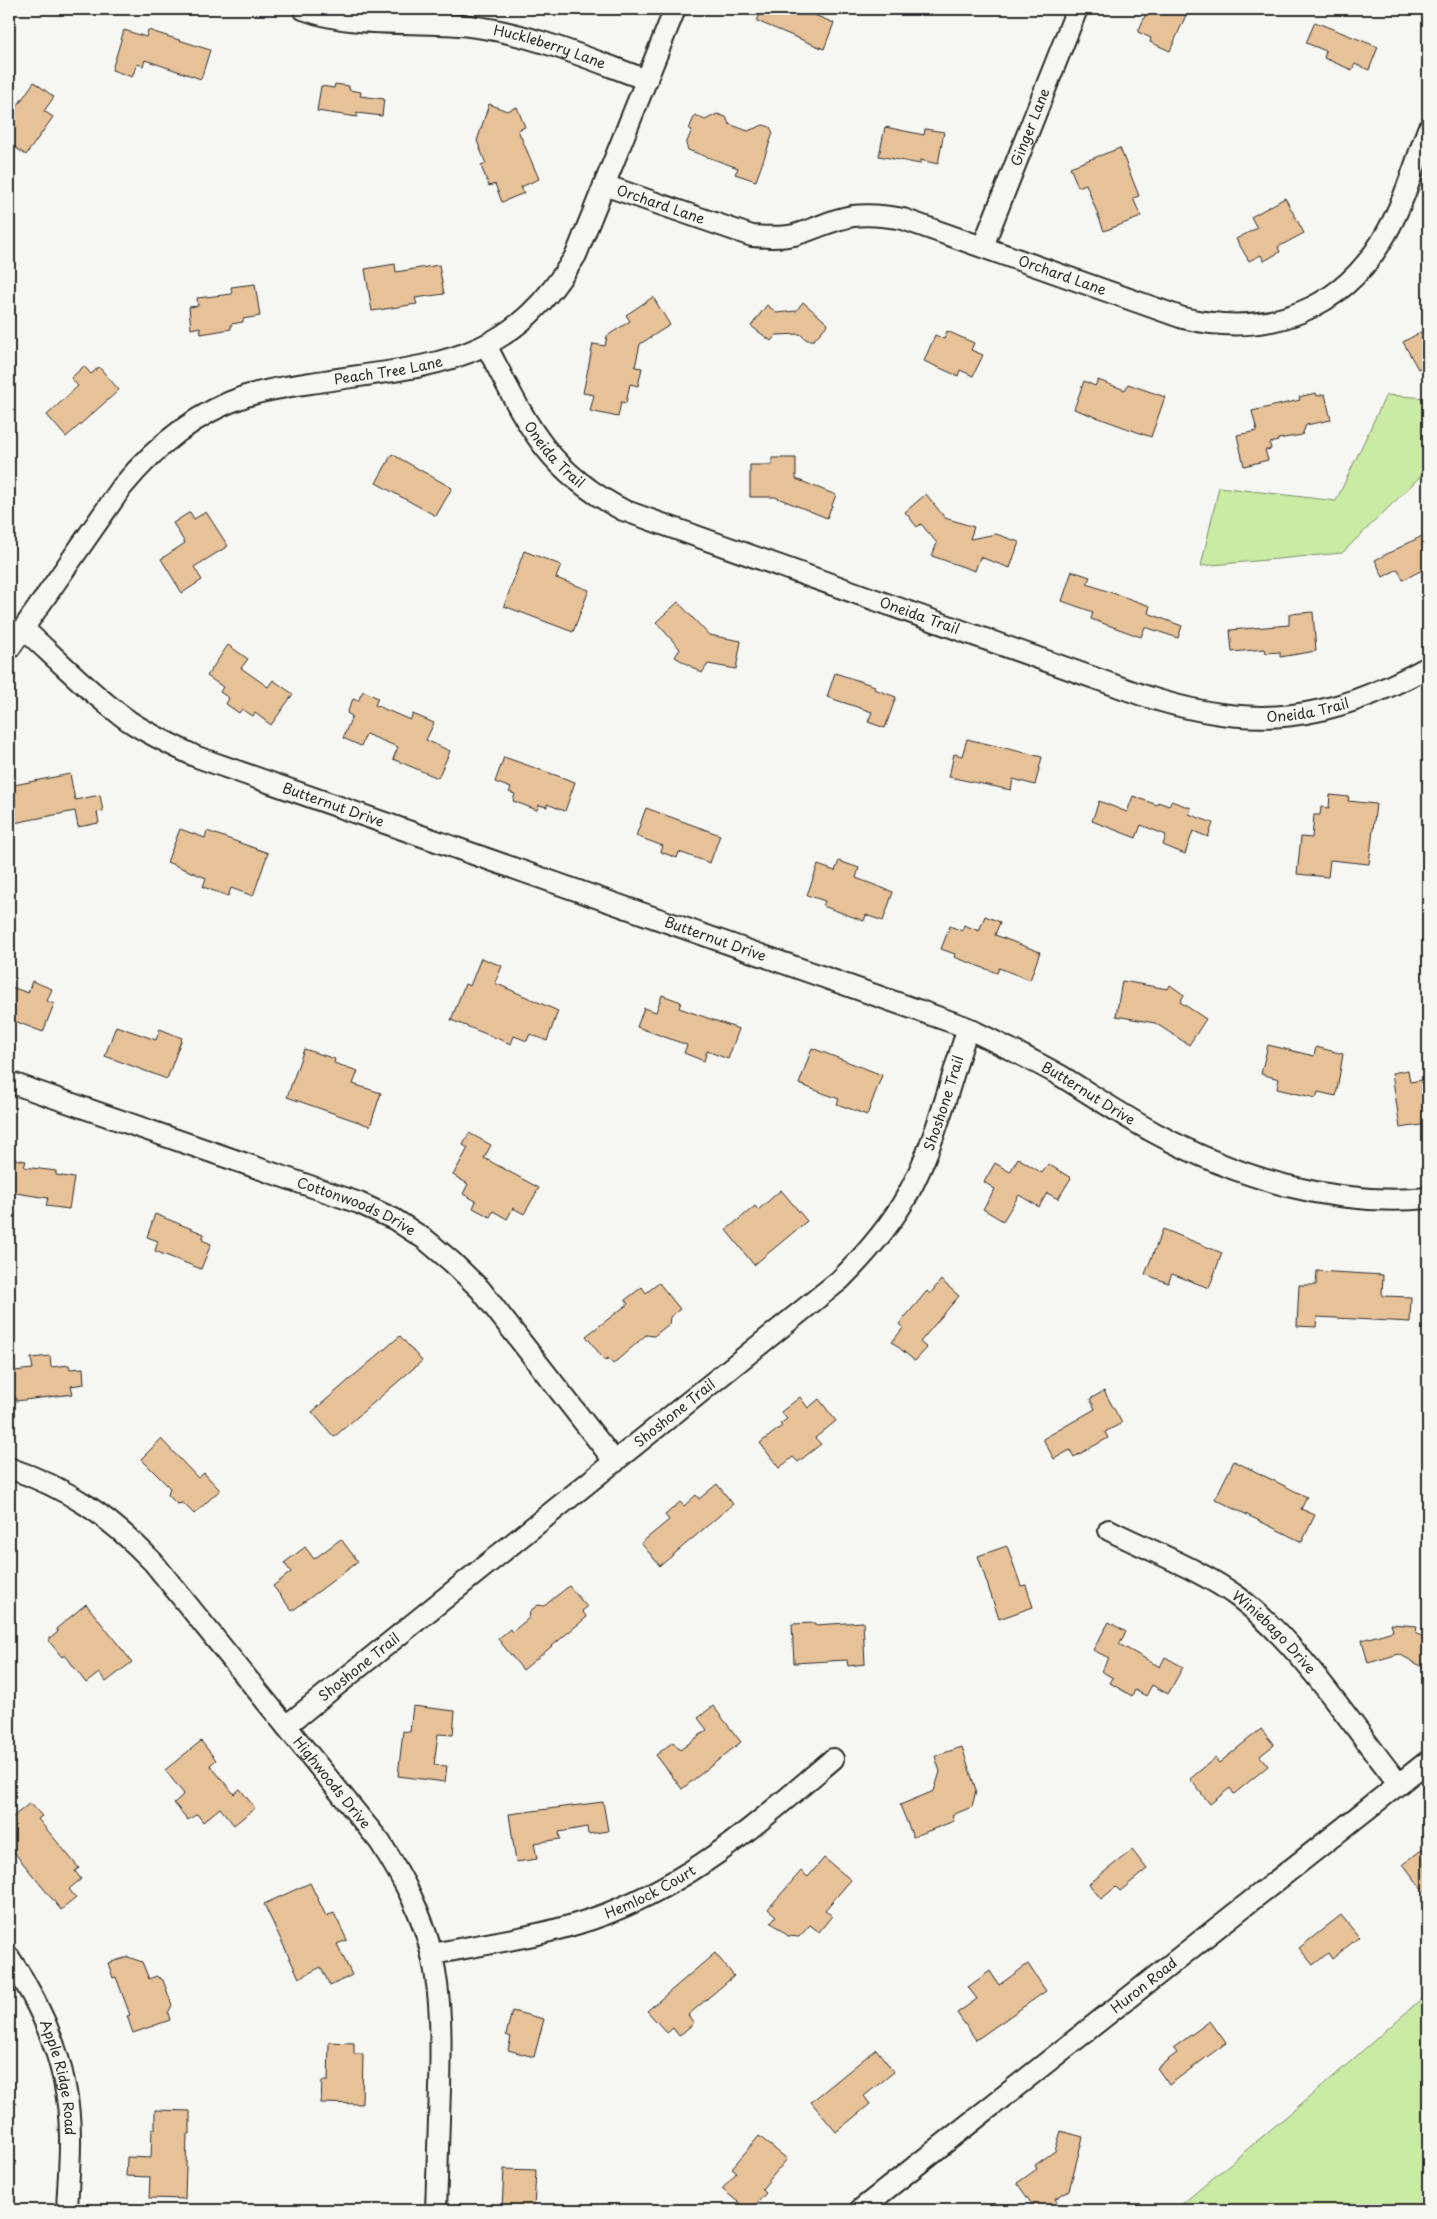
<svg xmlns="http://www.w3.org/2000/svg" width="1437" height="2219" font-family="'Playpen Sans',sans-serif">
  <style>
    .green { fill: #caeba4; stroke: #7a8b68 }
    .building { fill: #e7c198; stroke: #2b2b2b }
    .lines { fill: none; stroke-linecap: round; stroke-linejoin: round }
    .street-casing { stroke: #2b2b2b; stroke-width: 24 }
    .street { stroke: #f6f6f2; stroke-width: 20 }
    .labels { text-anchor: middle; stroke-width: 4; stroke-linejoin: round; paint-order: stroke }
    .street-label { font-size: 14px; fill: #2b2b2b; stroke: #f6f6f2 }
  </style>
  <rect width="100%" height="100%" fill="#f6f6f2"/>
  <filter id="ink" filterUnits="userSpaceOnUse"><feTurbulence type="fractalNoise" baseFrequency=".02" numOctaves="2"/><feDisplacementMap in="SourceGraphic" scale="10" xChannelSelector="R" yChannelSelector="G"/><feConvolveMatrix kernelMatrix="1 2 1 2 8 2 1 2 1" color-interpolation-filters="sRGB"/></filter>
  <g filter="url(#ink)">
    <path class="green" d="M1386,395l42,3v71l-86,84 -141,13 18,-79 117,14z
      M1428,1993v217h-253l150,-126z"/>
    <path class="building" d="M762,9h38l34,14 -10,26 -67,-28z
      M1148,9h24l14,6 -16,36 -20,-9 1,-4 -13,-6z
      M1315,22l63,25 -9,23 -14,-6 -3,6 -28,-12 2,-7 -20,-8z
      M124,30l22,7 2,-7 62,20 -9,29 -56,-19 -2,6 -6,-2 -5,13 -20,-7z
      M34,82l20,15 -10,14 9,6 -27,38 -17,-12v-25z
      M335,84l14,2v4l12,2 -1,4 24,3 -2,17 -25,-3v4l-40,-6 4,-25 13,2z
      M489,104l18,7 10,-4 8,20 -7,3 21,49 -18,8 3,6 -22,9 -7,-18 -6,2 -8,-20 5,-2 -9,-23z
      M717,114l9,3 3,7 19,7 15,-6 7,2 3,6 -17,48 -21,-7 3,-6 -50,-18 -2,-6 6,-14 -3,-1 6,-14 10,5z
      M885,127l39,8 1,-6 19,3 -6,32 -18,-4v4l-41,-8z
      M1120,148l19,48 -6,2 8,19 -37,14 -18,-47 -8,3 -8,-20z
      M1285,198l19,35 -26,14 2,5 -16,9 -3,-6 -12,6 -13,-22 21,-11 -6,-11z
      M395,264l1,8 43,-7 5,29 -29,4 2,6 -45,7 -7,-42z
      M255,284l5,32 -17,3v3l-12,2v5l-30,5 -1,-7 -9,2 -2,-22 9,-1 -1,-8 35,-4 -1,-7z
      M653,297l17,28 -30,19 -5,23 7,1 -4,18 -8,-2 -4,19 -5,-1 -3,15 -28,-6 4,-16 -11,-2 10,-49 12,2 2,-10 23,-15 -4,-6z
      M803,302l25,22 -14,16h-7l-7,-6 -24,1 -5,6 -20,-15 16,-21 10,8 19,-2z
      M1428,328v36l-10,5 -15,-27z
      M947,331l27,12 -3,7 12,5 -10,21 -13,-6 -2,6 -34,-15 11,-26 9,4z
      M84,366l7,8 8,-7 20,23 -53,47 -19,-22 31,-29 -7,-8z
      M1098,380l27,10 3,-6 37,13 -14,40 -77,-28 10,-28 11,5z
      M1316,393l1,3 8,-2 6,26 -25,5 -4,10 -24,4v2l-8,2 1,6 -6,1 3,10 -24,6 -7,-31 20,-4 -5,-20 48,-11 -1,-3z
      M392,454l60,34 -16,28 -60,-33z
      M772,458h24v21l40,16 -9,23 -52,-21h-25v-32h22z
      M926,494l19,24 29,9 -4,12 26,-5 23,8 -9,26 -30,-11 -5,14 -43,-15 5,-13 -16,-19 -4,3 -12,-15z
      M190,512l4,7 12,-7 22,34 -34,21 8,13 -20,13 -21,-34 24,-16 -12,-20z
      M1428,533v34l-25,13 -5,-11 -15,8 -8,-17z
      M524,551l37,14 -5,13 33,12 -16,42 -69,-26z
      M1072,571l18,6 -3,7 63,22 -2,7 34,13 -4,12 -33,-11 -4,10 -50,-18 2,-7 -31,-11z
      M678,602l31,33 32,6 -5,28 -28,-5 -6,9 -27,-16 5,-8 -24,-27z
      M1313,612l3,39 -36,6v-5l-14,1 -1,-4 -33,3 -2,-22 59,-5v-11z
      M228,645l20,14 -7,9 27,19 5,-7 20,14 -22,31 -16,-12 -2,3 -11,-7 -3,4 -13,-9 3,-6 -9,-6 3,-5 -16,-11z
      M835,673l40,13 -1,3 22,8 -11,31 -17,-6 4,-10 -45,-15z
      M363,691l15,7 -3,7 35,15 3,-6 21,9 -8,17 24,11 -12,27 -45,-19 5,-12 -32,-13 -5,12 -18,-8 9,-22 -5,-3 6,-14 5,2z
      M967,739l75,18 -7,28 -22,-6 -2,11 -62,-13 5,-23 8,2z
      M504,757l71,25 -10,29 -18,-7v3l-8,-2 -2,5 -24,-9 2,-7 -6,-2 2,-4 -16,-6z
      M70,774l5,26 25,-5 3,16 -6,1 2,11 -21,4 -3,-16 -66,13v-38z
      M1330,795l19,2 -1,4 28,3 -7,60 -39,-4 -2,17 -31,-3 4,-37 11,1 2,-23h6l1,-8 8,1z
      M1133,796l24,9 1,-3 11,4 2,-5 20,7 -2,6 24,9 -5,14 -15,-6 -8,23 -22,-9 3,-10 -25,-10 -5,13 -44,-17 7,-20 28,11z
      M646,808l74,27 -10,28 -31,-11 -2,6 -16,-6 2,-6 -27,-10z
      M180,829l25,9 2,-7 61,22 -15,43 -22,-8 -3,8 -25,-9 3,-9 -39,-16z
      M839,861l20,7 -3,10 37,14 -10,29 -17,-6 -2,6 -41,-15 2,-5 -18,-6 11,-30 17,6z
      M985,916l15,6 -5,13 45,17 -10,28 -31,-12 -2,5 -43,-16 1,-3 -14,-5 9,-23 12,5 2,-6 15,6z
      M481,958l21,8 -7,17 63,28 -11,30 -17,-7 -3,7 -13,-5 -3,8 -60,-24 14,-36 5,2z
      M32,981l20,8 -5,12 7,3 -11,28 -34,-13v-33l19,7z
      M1122,981l46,8 2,-4 14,10 -4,7 26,17 -17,26 -34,-22 -39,-7z
      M662,995l19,7 -2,6 60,21 -11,30 -21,-8 -3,10 -20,-8 3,-8 -50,-18 7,-19 12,4z
      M116,1026l40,14 4,-11 22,9 -15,41 -62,-23z
      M1268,1045l46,11 2,-9 27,7 -7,42 -18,-4 -2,6 -39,-9 2,-10 -18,-5z
      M812,1048l70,27 -15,40 -30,-11 2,-5 -40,-15z
      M304,1049l31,10 -1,4 24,8 -5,13 28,9 -11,33 -83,-29z
      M1408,1070l2,12 18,-3v45l-28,4 -8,-55z
      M469,1133l22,12 -7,13 55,30 -15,26 -11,-6 -6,11 -14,-8 -3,6 -17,-9 3,-7 -13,-7 5,-10 -15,-9 15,-27 -5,-3z
      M9,1158l17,3 -2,6 32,4v4l18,3 -5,31 -23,-3 2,-8 -39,-6z
      M1018,1158l24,15 6,-9 23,14 -13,21 -11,-6 -8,14 -20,-12 -16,26 -20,-12 12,-20 -11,-7 11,-19 15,9z
      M781,1190l26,31 -53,44 -28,-35 29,-24 3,4z
      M155,1214l49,20 -2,6 9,4 -10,25 -46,-18 3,-10 -11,-4z
      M1163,1229l59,24 -13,35 -37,-14 -4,9 -23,-9z
      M1317,1271l66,4 -1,21 29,1 -1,25 -93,-5 -1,10 -19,-1 2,-41h17z
      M941,1280l18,16 -39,46 7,6 -12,13 -23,-19 11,-14 -4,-4 28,-33 3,3z
      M659,1283l21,26 -10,8 -1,7 -15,12 -8,-1 -33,29 -5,-6 -3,3 -19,-25 42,-32 -3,-4 17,-13 4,6z
      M400,1336l22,25 -88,76 -22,-25z
      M50,1356l1,11 18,-2 1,4 13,-1 1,16 -13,2 2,8 -57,7v-3l-7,1v-23h5l-1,-5 20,-2 -2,-11z
      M1104,1391l18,32 -17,9 3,6 -34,19 -4,-7 -16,9 -11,-20 52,-30 -5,-10z
      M800,1397l8,11 11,-9 17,22 -21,17 6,6 -23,18 -5,-5 -14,11 -19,-25 22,-17 -2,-2 7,-5 -6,-7z
      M161,1439l37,39 6,-5 16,17 -26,24 -11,-11 -6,1 -9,-9 2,-7 -29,-29z
      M1234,1461l73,36 -6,12 14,6 -13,27 -87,-43z
      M717,1484l16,20 -73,62 -19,-23 28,-23 -4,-5 15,-13 4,4 12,-11 3,4z
      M341,1539l17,23 -66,49 -19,-25 18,-14 -7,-9 21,-16 9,12z
      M1007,1546l14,40 5,-1 7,22 -34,12 -21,-63z
      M569,1586l18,21 -5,4 5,6 -64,53 -25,-31 12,-10 2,3 17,-14 1,-7 8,-6 6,1z
      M86,1604l46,58 -26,20 -7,-9 -13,10 -21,-28 -3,2 -14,-17 10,-8 -2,-3z
      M863,1622l2,42 -17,2 -1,-6 -53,3 -2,-39 23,-1v2z
      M1109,1622l17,10 -7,12 41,23 5,-10 18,10 -15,27 -16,-9 -6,11 -11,-6 -3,6 -22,-13 3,-5 -12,-7 8,-13 -16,-8z
      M1391,1624l26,2 -1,7 12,7v30l-29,-16 -31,9 -6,-23 31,-9z
      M413,1706l42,5 -2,24 -15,-1 -4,31 13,1 -2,16 -47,-6 5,-45 7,1z
      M713,1706l28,36 -59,47 -26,-34 17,-13 7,8 27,-20 -9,-12z
      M1261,1729l13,16 -14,11 8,10 -34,28 -4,-6 -20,16 -20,-25 25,-21 4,5z
      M201,1741l15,19 -6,5 24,29 6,-5 15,19 -21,17 -14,-17 -17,14 -6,-8 -9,6 -14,-17 10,-9 -19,-24z
      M962,1747l14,43 -4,17 -20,8 2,6 -41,16 -13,-32 34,-14 6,-19 -5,-16z
      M603,1802l5,29 -20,3 -1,-7 -28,5 1,7 -26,4 3,16 -21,3 -7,-48z
      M30,1803l12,13 -4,3 41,49 -4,3 6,8 -12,10 7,9 -15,12 -52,-64v-26z
      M1428,1845v52l-25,-33z
      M1132,1850l15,19 -27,22 -4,-4 -15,12 -12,-15z
      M824,1858l27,22 -26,30 7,6 -13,16 -9,-7 -11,12 -11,-1 -17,-14 5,-6 -8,-7 33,-38 7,6z
      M310,1883l16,33 8,-3 13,27 -10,4 15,31 -22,11 -9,-19 -22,11 -35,-74z
      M1341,1915l18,22 -27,22 -4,-6 -15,12 -14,-17z
      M715,1953l19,23 -46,39 6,8 -15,13 -6,-8 -6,5 -20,-22z
      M128,1957l14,5 7,17 7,-3 7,4 9,25 -4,8 2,7 -37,13 -6,-17 3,-1 -14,-38 -3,1 -5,-15z
      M1028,1964l18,27 -70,49 -19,-27 20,-14 -9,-12 22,-16 9,14z
      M512,2011l32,8 -10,38 -26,-7 3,-13 -5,-2z
      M1210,2021l16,22 -57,42 -12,-17 20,-15 -4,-5z
      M329,2042l25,1v11h9l-1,50 -41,-1 1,-22h6z
      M876,2049l18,23 -30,24 6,8 -34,28 -25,-30z
      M155,2110l35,1v23h-3l-2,65 -36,-1 1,-21 -24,-1 1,-19 24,1 1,-29h3z
      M1061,2131l22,6 -14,53 -14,9 8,11h-27l-19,-27 20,-14 -2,-4 20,-14z
      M759,2136l28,23 -25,30 4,4 -15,17h-3l-26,-21 15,-17 -5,-4z
      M504,2169l32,1 -2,40h-32z"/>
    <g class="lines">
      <g class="street-casing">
        <g id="street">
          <path id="s1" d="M303,9c54,20 110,11 166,17 62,7 120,33 178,54"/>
          <path id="s2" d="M604,185l148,51c14,1 28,2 42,-1 20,-5 38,-16 59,-19 17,-2 34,0 50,3l280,99c85,20 161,-7 204,-86 17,-30 29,-71 41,-103"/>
          <path id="s3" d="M983,246l94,-237"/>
          <path id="s4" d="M486,345c39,75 58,124 137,165l519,185c110,37 186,27 286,-28"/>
          <path id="s5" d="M24,629c34,31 67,65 105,92 21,14 45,25 68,36l766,269c33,16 66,32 98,50 31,19 62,40 94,57 83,45 178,74 273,65"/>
          <path id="s6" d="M9,649l113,-162c34,-41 73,-74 124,-91 25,-8 52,-11 78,-15 115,-17 186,-17 252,-126l99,-246"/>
          <path id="s7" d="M9,1082l350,121 35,16 32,21 26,22 28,27 135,173"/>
          <path id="s8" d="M9,1468c59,20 100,48 144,94l227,280c23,36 43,72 52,114 10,43 9,88 8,132 -1,41 -3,82 -4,122"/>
          <path id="s9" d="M1109,1530c40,20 94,41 129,67 62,47 112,126 161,187"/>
          <path id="s10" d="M286,1726l554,-446c26,-26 50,-53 68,-86 27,-49 42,-113 60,-166"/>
          <path id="s11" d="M432,1954c58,-11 119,-19 174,-40 94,-37 152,-91 227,-155"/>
          <path id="s12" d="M9,1957c37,55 62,117 61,185 0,23 -2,45 -3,68"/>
          <path id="s13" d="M860,2210l568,-449"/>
        </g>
      </g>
      <use href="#street" class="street"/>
    </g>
  </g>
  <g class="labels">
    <g class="street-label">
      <text dy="5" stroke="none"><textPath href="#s1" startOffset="251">Huckleberry Lane</textPath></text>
      <text dy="5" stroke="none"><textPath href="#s3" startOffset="128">Ginger Lane</textPath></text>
      <text dy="5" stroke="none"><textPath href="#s2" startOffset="60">Orchard Lane</textPath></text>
      <text dy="5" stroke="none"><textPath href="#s2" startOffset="480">Orchard Lane</textPath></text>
      <text dy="5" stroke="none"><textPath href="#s6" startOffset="498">Peach Tree Lane</textPath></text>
      <text dy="5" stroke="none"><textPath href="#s4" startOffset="130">Oneida Trail</textPath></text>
      <text dy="5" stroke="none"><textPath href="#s4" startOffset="534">Oneida Trail</textPath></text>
      <text dy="5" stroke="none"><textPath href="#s4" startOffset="939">Oneida Trail</textPath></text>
      <text dy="5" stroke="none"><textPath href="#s5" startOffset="361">Butternut Drive</textPath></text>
      <text dy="5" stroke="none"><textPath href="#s5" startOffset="766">Butternut Drive</textPath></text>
      <text dy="5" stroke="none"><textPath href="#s5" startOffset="1171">Butternut Drive</textPath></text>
      <text dy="5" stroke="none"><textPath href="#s10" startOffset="919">Shoshone Trail</textPath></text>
      <text dy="5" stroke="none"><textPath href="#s7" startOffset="369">Cottonwoods Drive</textPath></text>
      <text dy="5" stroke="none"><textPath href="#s10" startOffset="499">Shoshone Trail</textPath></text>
      <text dy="5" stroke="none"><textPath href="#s9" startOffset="196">Winiebago Drive</textPath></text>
      <text dy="5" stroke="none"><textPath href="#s10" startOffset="94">Shoshone Trail</textPath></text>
      <text dy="5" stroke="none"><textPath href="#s8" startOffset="458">Highwoods Drive</textPath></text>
      <text dy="5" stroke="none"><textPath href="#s11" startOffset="228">Hemlock Court</textPath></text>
      <text dy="5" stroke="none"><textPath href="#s13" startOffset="362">Huron Road</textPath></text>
      <text dy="5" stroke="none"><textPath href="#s12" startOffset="132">Apple Ridge Road</textPath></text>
    </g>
  </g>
  <rect width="1437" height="2219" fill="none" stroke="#f6f6f2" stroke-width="30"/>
  <rect x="15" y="15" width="1407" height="2189" fill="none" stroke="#2b2b2b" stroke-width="2" filter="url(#ink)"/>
</svg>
